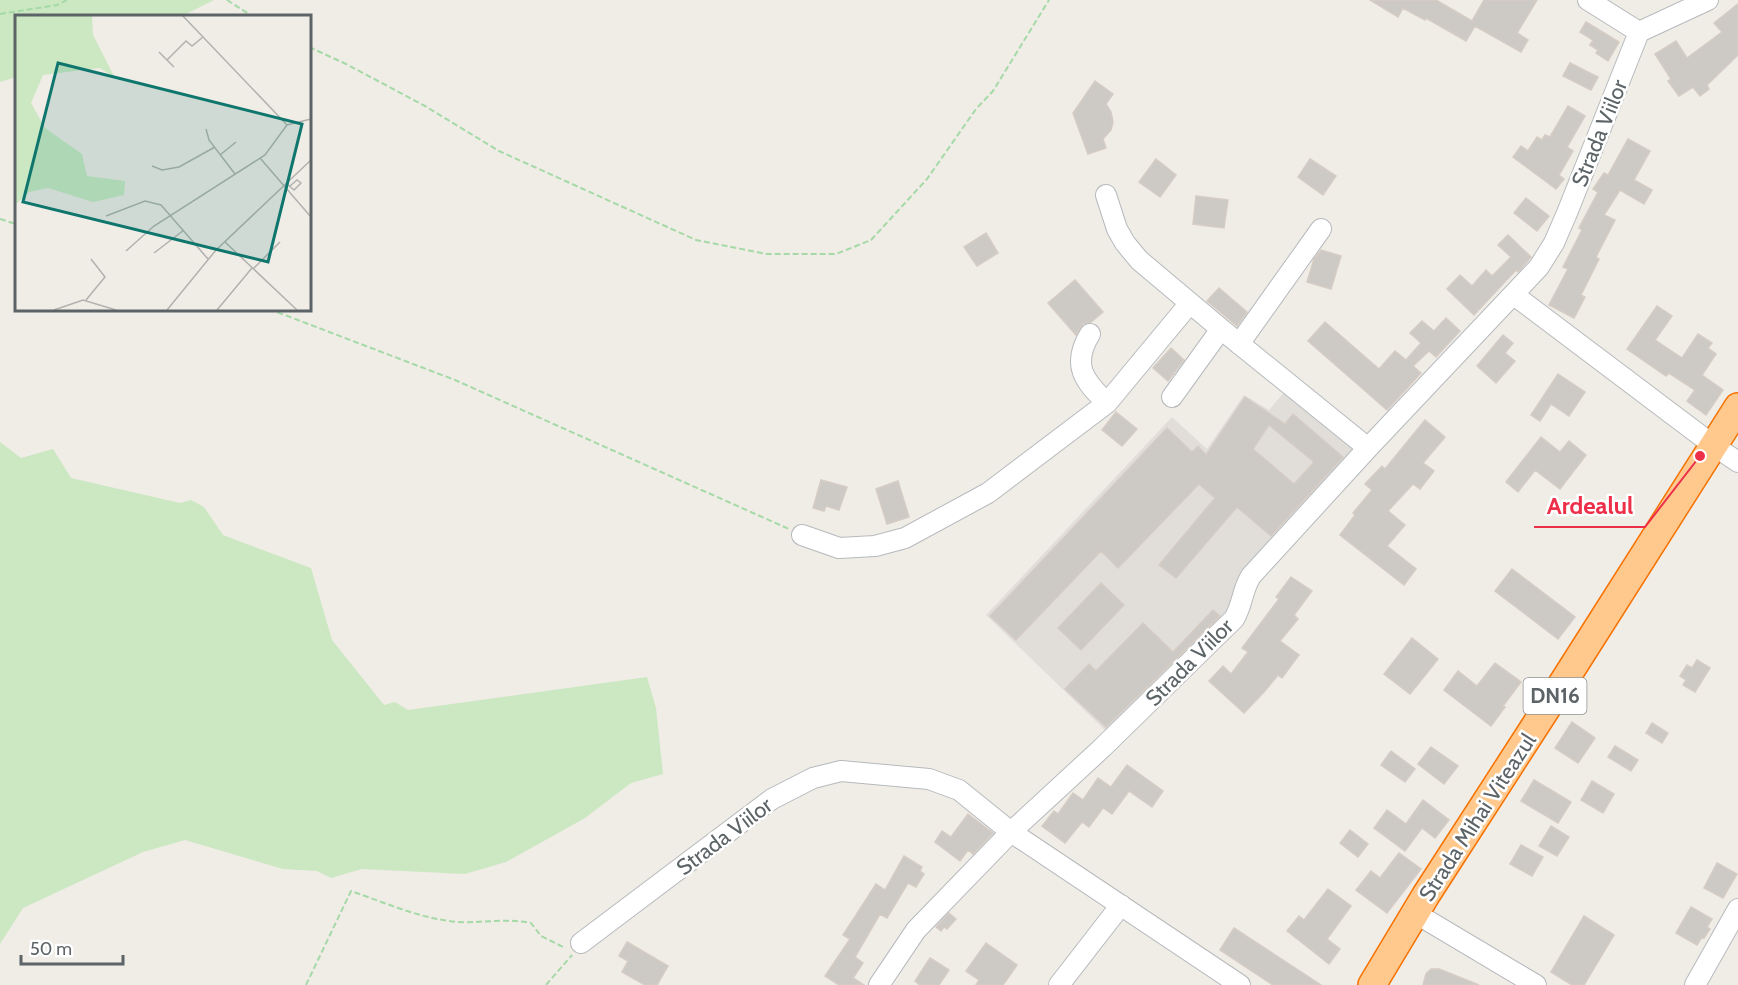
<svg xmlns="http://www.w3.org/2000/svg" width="1738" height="985" font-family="Cabin,sans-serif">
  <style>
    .industrial { fill: #e1deda }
    .green { fill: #cbe8c2 }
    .building { fill: #cdc9c5; stroke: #d5ccc4; stroke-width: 1.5; fill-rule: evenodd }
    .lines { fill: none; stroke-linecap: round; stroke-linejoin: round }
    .minor-casing { stroke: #b6babd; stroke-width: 22 }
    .highway-casing { stroke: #f67200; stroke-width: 30 }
    .path { stroke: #a5daa7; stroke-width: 2; stroke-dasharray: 6 3; stroke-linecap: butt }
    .minor { stroke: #fff; stroke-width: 20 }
    .highway { stroke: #ffc98e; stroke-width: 27 }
    .labels { text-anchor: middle; stroke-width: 5; stroke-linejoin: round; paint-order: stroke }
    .shield { fill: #fff; stroke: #8e9295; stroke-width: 1.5 }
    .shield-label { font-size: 21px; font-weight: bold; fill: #5d6467 }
    .street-label { font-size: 22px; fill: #5d6467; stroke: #fff }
    .inset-road { fill: none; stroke: #b1b2af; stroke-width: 1.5 }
    .view { fill: #0f766e; fill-opacity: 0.15; stroke: #0f766e; stroke-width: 3 }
    .inset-edge { fill: none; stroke: #5d6467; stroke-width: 3 }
    .leader { fill: none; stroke: #ed2f4a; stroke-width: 2 }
    .callout-dot { fill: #ed2f4a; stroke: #fff; stroke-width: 2 }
    .callout-label { font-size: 24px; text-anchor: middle; font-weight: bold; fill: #ed2f4a; stroke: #fff; stroke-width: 5; stroke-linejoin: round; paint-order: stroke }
  </style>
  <rect width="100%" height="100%" fill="#f0ece6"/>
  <path class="industrial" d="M1287,389l72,60 -129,166 -119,121 -125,-121 186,-198 35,32 37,-54 25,15z"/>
  <path class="green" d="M0,0h214l-32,16h-166v61l-16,5z
    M0,442l21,16 32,-9 18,29 109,25 11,-3 13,7 19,28 88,33 21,72 52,65 11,-3 13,8 239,-33 9,31 7,66 -32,9 -46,35 -79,44 -41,12 -103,-5 -31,9 -14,-7 -34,-2 -98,-29 -42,12 -120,56 -23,36z"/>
  <path class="building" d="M1370,0h66l36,21 12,-21h53l-20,33 11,7 -7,12 -46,-26 -9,15 -40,-23 -1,2 -22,-12 -5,9z
    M1738,4v51l-31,30 2,4 -9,7 -7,-9 -14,9 -11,-15 3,-2 -16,-25 21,-13 11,17 35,-26 -8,-9z
    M1586,22l33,20 -11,19 -12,-8 2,-3 -8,-5 3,-5 -13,-8z
    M1570,63l28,14 -7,13 -28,-14z
    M1095,81l18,13 -7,10 5,8 2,10 -2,8 -8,9 3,9 -18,6 -15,-41z
    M1568,106l17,10 -18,31 6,4 -14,24 5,4 -8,10 -43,-32 8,-11 7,5 9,-14 5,3 3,-5 5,2z
    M1628,139l22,12 -16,29 18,10 -8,14 -24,-14 -16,25 11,5 -19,37 3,2 -18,36 4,2 -11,21 -25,-13 19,-36 -5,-2 19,-37 -3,-2 19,-36 -5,-3 11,-16 4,2z
    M1156,159l20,16 -16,22 -21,-15z
    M1310,159l26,17 -13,19 -25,-18z
    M1196,196l32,4 -4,28 -31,-4z
    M1526,198l23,18 -12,15 -23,-18z
    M986,233l12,20 -21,13 -13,-19z
    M1508,235l23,22 -13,15 -2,-2 -42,45 -27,-26 13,-14 12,11 14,-16 6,6 19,-19 -13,-12z
    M1321,250l20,6 -10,33 -24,-7 7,-23z
    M1075,280l28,32 -12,10 -8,2 -7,11 -28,-32z
    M1219,288l28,24 -10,14 -30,-25z
    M1657,306l15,10 -17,24 27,18 16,-24 14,9 -4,5 8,6 -14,21 21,15 -17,25 -19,-14 8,-11 -26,-17 -3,3 -39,-27z
    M1446,318l14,13 -24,26 -7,-6 -16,15 8,7 -34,37 -79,-69 17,-19 54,47 16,-18 11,9 15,-17 -11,-10 12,-12 12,10z
    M1503,335l10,8 -8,10 10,8 -19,22 -19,-17z
    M1171,348l13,12 -16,21 -15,-13z
    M1558,374l27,18 -16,24 -18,-12 -11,17 -9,-6z
    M1245,397l40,27 8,-10 50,43 -72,79 -34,-29 -61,71 -17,-13 56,-67 -16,-14 -81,84 -17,-17 -85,89 -26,-24 177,-188 25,24 6,-6 8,9zM1269,425l45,37 -20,22 -41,-35z
    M1116,412l21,17 -15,17 -20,-16z
    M1425,420l20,17 -22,26 11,8 -14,18 -7,-5 -25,27 17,14 -18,21 29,23 -12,16 -64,-50 15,-20 -2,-2 19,-23 -7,-6 17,-18 3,3z
    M1541,437l19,15 9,-11 17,14 -26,34 -25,-19 -17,22 -12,-10z
    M821,480l26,7 -8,23 -13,-4 -2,5 -11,-3z
    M898,481l11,36 -22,7 -11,-35z
    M1512,569l63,48 -17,22 -63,-48z
    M1291,577l21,14 -18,24 4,4 -18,22 19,14 -17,23 -4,-3 -14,17 -20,21 -35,-32 14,-15 8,8 17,-22 -6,-4 37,-49 -3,-2z
    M1101,583l23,22 -43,45 -23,-22z
    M1213,610l7,6 -114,111 -41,-38 24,-25 7,7 47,-48 30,29z
    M1412,638l26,21 -28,35 -26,-20z
    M1697,660l13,8 -15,24 -12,-7 3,-5 -6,-4 7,-11 5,3z
    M1495,663l26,19 -18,24 2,1 -14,19 -47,-36 14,-19 19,15z
    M1572,722l23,16 -17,25 -23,-15z
    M1652,723l16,10 -6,10 -16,-10z
    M1615,746l23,14 -7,11 -23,-14z
    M1431,747l27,19 -14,18 -26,-20z
    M1391,751l24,18 -10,13 -24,-17z
    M1127,765l36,26 -11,16 -23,-16 -17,23 -9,-6 -14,19 -7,-5 -17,21 -23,-17 12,-15 4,3 15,-21 10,7 15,-22 13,9z
    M1534,780l37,22 -13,21 -37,-22z
    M1592,781l22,13 -11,19 -22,-13z
    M1423,800l26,20 -14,18 -13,-10 -17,23 -31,-23 13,-18 19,14z
    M968,814l25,19 -20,21 -5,-4 -8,11 -25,-19 7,-11 9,6z
    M1551,826l18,11 -12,19 -18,-10z
    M1350,830l18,14 -10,13 -18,-14z
    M1521,845l22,12 -11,19 -22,-12z
    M1399,853l22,16 -34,44 -31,-23 15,-19 9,7z
    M904,856l18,11 -2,4 4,3 -8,13 -8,-4 -21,35 -7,-4 -25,43 8,6 -10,15 11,7h-25l-14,-9 25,-37 -7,-4 33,-51 9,6z
    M1717,863l20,11 -14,24 -19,-10z
    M1328,889l23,17 -24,33 13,10 -11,15 -42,-33 12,-15 5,4z
    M1691,907l21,12 -5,8 3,2 -6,9 -2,-1 -5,8 -21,-12z
    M949,913l7,6 -9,10 -3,-2 -3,4 -5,-4z
    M1584,916l30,19 -30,50h-12l-21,-13z
    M1234,928l87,57h-48l-53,-35z
    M627,942l41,24 -11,19h-12l-23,-13 6,-11 -9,-5z
    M986,943l31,22 -14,20h-27l3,-5 -13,-9z
    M930,958l19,12 -10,15h-19l-5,-4z
    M1431,969h8l40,16h-56l3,-11z"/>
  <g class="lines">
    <g class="minor-casing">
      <path id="minor" d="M1588,0l51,32
        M1106,195l11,34 8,14 14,17 82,69 147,119
        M1514,295l199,150 25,17
        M1090,334c-19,31 -6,47 17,69
        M1239,344l82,-115
        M1172,397l49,-68
        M802,535l37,13 36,-2 30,-8 83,-45 119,-90 83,-100
        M1415,913l121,72
        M581,943l191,-144 41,-21 28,-7 88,8 30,11 52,42 229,153
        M879,985l37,-55 95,-98 91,-84 132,-129c9,-15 8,-29 17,-43l117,-128 171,-181 15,-24 13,-30 72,-181 69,-32
        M1059,985l62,-80
        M1695,985l43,-76"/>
    </g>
    <g class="highway-casing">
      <path id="highway" d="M1372,985l54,-90 131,-203 181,-285"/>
    </g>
    <path class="path" d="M227,0l25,16
      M0,14l57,-9 10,-5
      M309,47l37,17 79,42 74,45 197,89 71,14h69l35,-14 56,-61 49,-70 17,-18 56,-91
      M0,219l16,5
      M269,309l186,71 334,149
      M306,985l45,-94c35,12 70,28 107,31 24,1 49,-4 73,1l10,13 22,11h3
      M546,985l26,-30"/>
    <use href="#minor" class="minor"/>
    <use href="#highway" class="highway"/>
  </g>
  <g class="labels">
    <rect class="shield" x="1523.5" y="678" width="63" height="36" rx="4.5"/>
    <g class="shield-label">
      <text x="1555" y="703">DN16</text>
    </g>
    <g class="street-label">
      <text transform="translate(1599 133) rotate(-68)" y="8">Strada Viilor</text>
      <text transform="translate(1189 662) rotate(-45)" y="8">Strada Viilor</text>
      <text transform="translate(1477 817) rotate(-57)" y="8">Strada Mihai Viteazul</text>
      <text transform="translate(724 836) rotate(-37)" y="8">Strada Viilor</text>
    </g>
  </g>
  <g transform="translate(15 15)">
    <rect width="296" height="296" fill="#f0ece6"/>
    <path d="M0,0h77l1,20 22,43 -15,-10 -57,7 -12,28 14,25 37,26 5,22 38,5 -1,14 -31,7 -45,-14 -19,4 -14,13z" fill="#cbe8c2"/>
    <path class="inset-road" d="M167,0l105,110M144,37l15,15M152,45l19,-19 6,5 11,-9M191,114l3,11 26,34M205,140l16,-13M245,143l51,59M137,151l10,4 17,-3 36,-20M272,169l7,6 7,-7 -4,-3 -7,6M91,201l39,-15 16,4 47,54M210,227l72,68M111,236l28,-25 111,-71 22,-30 24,-6M139,238l30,-23M238,254l27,-27M71,285l19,-23 -14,-18M39,295l29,-10 33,10M152,295l49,-60 95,-90M202,295l35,-42"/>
    <path class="view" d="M43,48l244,61 -34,138 -245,-60z"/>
    <rect width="296" height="296" class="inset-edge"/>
  </g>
  <path class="leader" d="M1700 456L1645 527H1534"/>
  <circle class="callout-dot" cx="1700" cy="456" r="6"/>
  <g class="callout-label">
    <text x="1590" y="514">Ardealul</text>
  </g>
  <path d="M21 955v9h102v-9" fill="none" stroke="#5d6467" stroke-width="3"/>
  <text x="30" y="955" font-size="18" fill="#5d6467" stroke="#ffffff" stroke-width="4.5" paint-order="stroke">50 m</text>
</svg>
